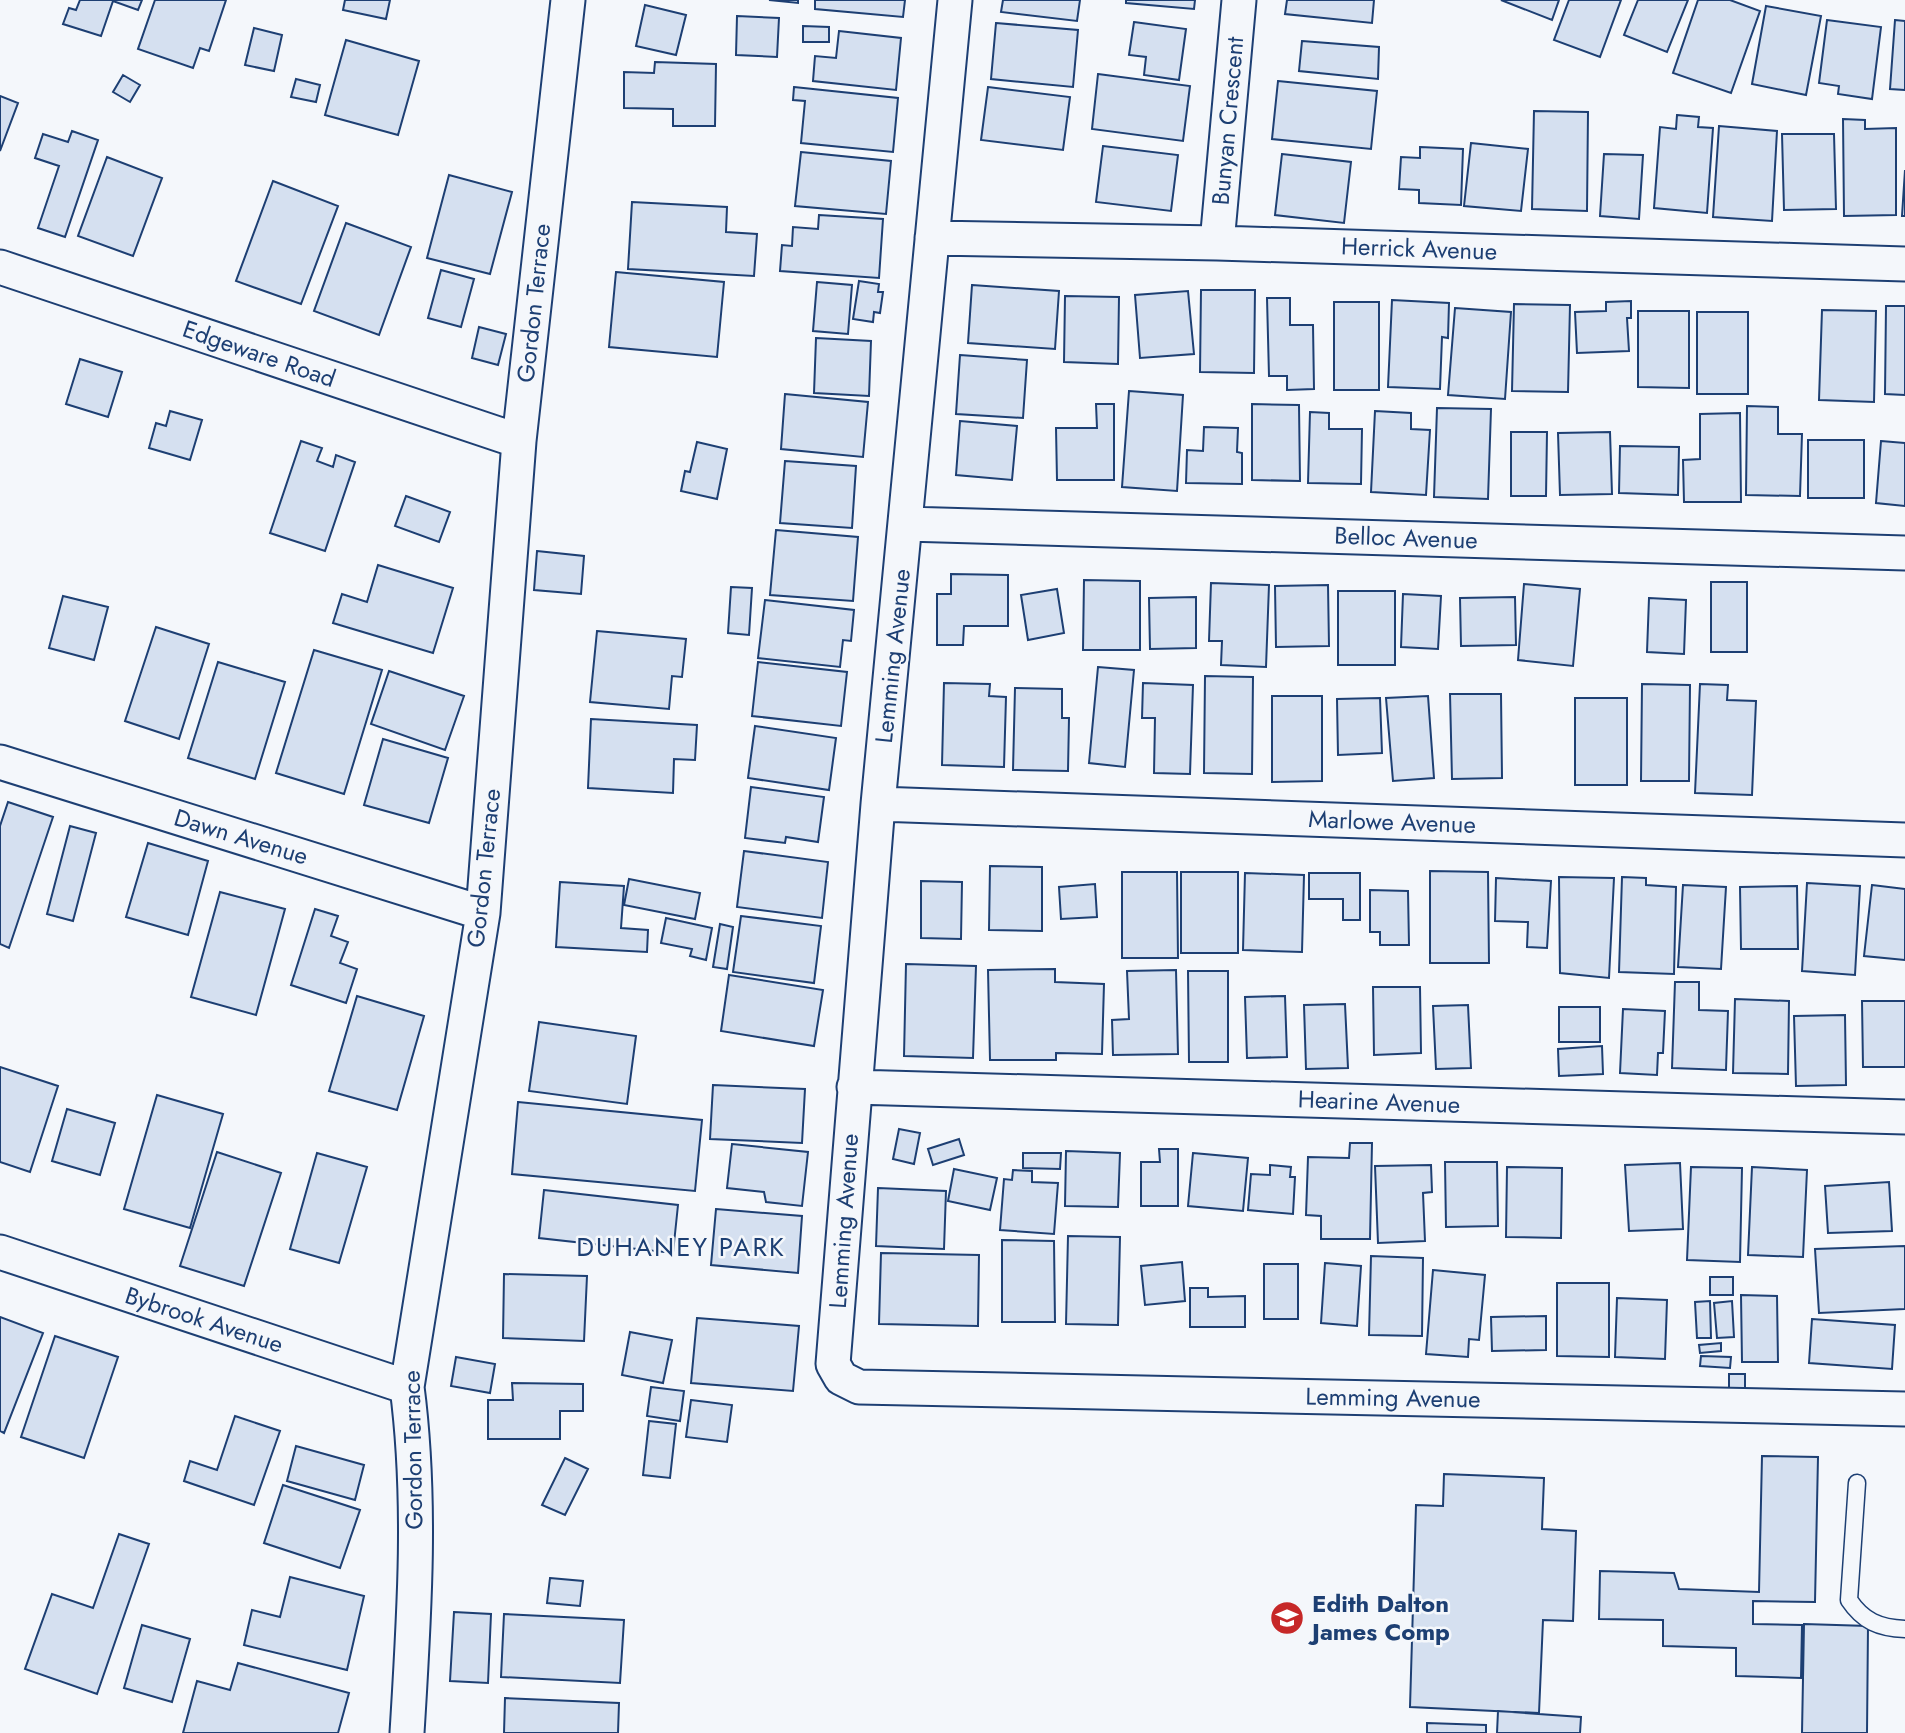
<svg xmlns="http://www.w3.org/2000/svg" width="1905" height="1733" font-family="Jost,sans-serif">
  <style>
    .building { fill: #d5e0f0; stroke: #1d3f73; stroke-width: 2 }
    .lines { fill: none; stroke-linecap: round; stroke-linejoin: round }
    .lane-casing { stroke: #1d3f73; stroke-width: 19 }
    .street-casing { stroke: #1d3f73; stroke-width: 37 }
    .lane { stroke: #f4f7fb; stroke-width: 16 }
    .street { stroke: #f4f7fb; stroke-width: 33 }
    .labels { text-anchor: middle; stroke-width: 5; stroke-linejoin: round; paint-order: stroke }
    .street-label { font-size: 24px; fill: #1d3f73; stroke: #f4f7fb }
    .poi-label { font-size: 24px; font-weight: bold; fill: #1d3f73; stroke: #f4f7fb; text-anchor: start }
    .neighbourhood-label { font-size: 26px; letter-spacing: 2px; fill: #1d3f73; stroke: #f4f7fb }
  </style>
  <rect width="100%" height="100%" fill="#f4f7fb"/>
  <path class="building" d="M80,0h62l-4,10 -25,-9 -12,35 -38,-12 6,-16 7,2z
    M155,0h71l-17,51 -9,-3 -7,20 -55,-19z
    M345,0h45l-4,19 -43,-9z
    M769,0h29v3z
    M815,0h90l-2,17 -88,-8z
    M1003,0h77l-3,21 -76,-9z
    M1126,0h69l-1,9 -68,-6z
    M1287,0h87l-2,23 -87,-9z
    M1501,0h58l-7,20z
    M1569,0h52l-21,57 -46,-17z
    M1638,0h50l-21,52 -43,-17z
    M1698,0h32l30,11 -29,82 -58,-20z
    M645,5l41,10 -10,40 -40,-9z
    M1766,6l55,10 -15,79 -54,-11z
    M737,16l42,2 -2,39 -41,-2z
    M1827,20l54,7 -9,72 -34,-5 1,-8 -20,-3z
    M1895,20l10,1v69l-15,-1z
    M1134,22l52,7 -7,51 -35,-5 2,-18 -17,-2z
    M996,23l82,7 -5,57 -82,-8z
    M803,26l26,1v15h-26z
    M254,28l28,7 -8,36 -29,-6z
    M839,31l62,7 -5,52 -83,-9 2,-25 21,2z
    M346,40l73,21 -21,74 -73,-20z
    M1302,41l77,6 -1,32 -79,-8z
    M655,62l61,2 -1,62h-42v-17l-49,-1v-36l30,1z
    M1098,74l92,12 -7,55 -91,-12z
    M123,75l17,10 -10,17 -17,-10z
    M296,79l24,6 -4,17 -25,-5z
    M1278,81l99,10 -6,58 -99,-10z
    M794,87l104,11 -5,54 -92,-9 4,-42 -12,-1z
    M988,87l82,10 -7,53 -82,-10z
    M0,96l18,7 -18,48z
    M1534,111l54,1 -1,99 -55,-2z
    M1677,115l22,2 -1,10 15,1 -6,85 -53,-5 6,-81 16,2z
    M1843,119l22,1v9l31,-1v87l-52,1z
    M1719,126l58,5 -5,90 -59,-4z
    M72,131l26,9 -33,97 -27,-9 21,-62 -24,-8 8,-24 25,8z
    M1782,134h52l2,75 -52,1z
    M1471,143l57,6 -7,62 -57,-5z
    M1103,146l75,9 -7,56 -75,-9z
    M1420,147l43,2 -2,56 -42,-2v-13l-20,-1 2,-32 19,1z
    M801,152l90,9 -5,53 -91,-8z
    M1282,154l69,8 -7,61 -69,-8z
    M1604,154l39,1 -4,64 -39,-3z
    M107,157l55,21 -29,78 -55,-20z
    M1905,170v46h-3z
    M449,175l63,17 -22,82 -63,-16z
    M273,181l65,25 -37,98 -65,-23z
    M632,202l95,5 -1,25 31,2 -3,42 -126,-7z
    M819,215l64,4 -4,59 -99,-7 2,-26 10,1 1,-19 25,2z
    M346,223l65,24 -32,88 -65,-24z
    M441,270l33,9 -13,48 -33,-9z
    M616,272l108,10 -7,75 -108,-10z
    M859,281l20,3 -1,8h5l-3,21 -6,-1 -1,10 -20,-3z
    M817,282l35,3 -4,49 -35,-3z
    M972,285l87,6 -4,58 -87,-6z
    M1201,290h54l-1,83 -54,-1z
    M1188,291l6,63 -54,4 -5,-63z
    M1065,296l54,1 -1,67 -54,-2z
    M1267,298h23v27h23l1,64 -27,1v-14h-18z
    M1392,300l57,3 -1,35 -6,-1 -2,52 -52,-2z
    M1631,301v17h-4l2,33 -52,2 -2,-41 31,-1v-9z
    M1334,302h45v88h-45z
    M1514,304l56,1 -2,87 -56,-1z
    M1886,306h19v89l-20,-1z
    M1455,308l56,4 -6,87 -57,-4z
    M1822,310l54,1 -2,91 -55,-2z
    M1638,311h51v77l-51,-1z
    M1697,312h51v82h-51z
    M479,327l27,7 -8,31 -26,-7z
    M816,338l55,3 -2,55 -55,-3z
    M960,355l67,5 -4,58 -67,-4z
    M80,359l42,13 -14,45 -42,-13z
    M1129,391l54,4 -6,96 -55,-4z
    M785,394l83,8 -5,55 -82,-8z
    M1096,404h18v76h-57l-1,-52h41z
    M1252,404l47,1 1,76 -48,-1z
    M1747,406l31,1v27h24l-2,62 -54,-1z
    M1437,408l54,1 -3,90 -54,-2z
    M170,411l32,9 -12,40 -41,-12 7,-25 10,3z
    M1375,411l36,2v16l19,1 -4,65 -55,-3z
    M1310,412l19,1v16h33l-1,55 -53,-1z
    M1740,413l1,89h-57l-1,-42 17,-1v-45z
    M960,421l57,5 -5,54 -56,-5z
    M1204,427l34,1 -1,24 5,1v31l-56,-1 1,-33 16,1z
    M1511,432h36l-1,64h-35z
    M1610,432l2,62 -52,1 -2,-62z
    M1808,440h56v58h-56z
    M301,441l21,7 -5,13 16,6 3,-12 19,7 -30,89 -55,-18z
    M1881,441l24,2v63l-29,-3z
    M697,442l30,7 -10,50 -36,-8 4,-20 5,1z
    M1620,446l59,1 -1,48 -59,-2z
    M785,461l71,5 -4,62 -72,-5z
    M406,496l44,16 -11,30 -44,-16z
    M776,530l82,7 -5,64 -83,-6z
    M537,551l47,5 -3,38 -47,-4z
    M378,565l75,23 -20,65 -100,-30 9,-29 25,8z
    M951,574l57,1v51h-44l-1,19h-26v-51h14z
    M1084,580l56,1v69h-57z
    M1711,582h36v70h-36z
    M1211,583l58,2 -3,82 -45,-2 1,-24h-13z
    M1524,584l56,5 -7,77 -55,-6z
    M1328,585l1,61 -53,1 -1,-61z
    M731,587l21,1 -3,47 -21,-2z
    M1057,589l7,44 -36,7 -7,-45z
    M1338,591h57v74h-57z
    M1403,594l38,2 -3,53 -37,-2z
    M63,596l45,11 -14,53 -45,-12z
    M1196,597v51l-46,1 -1,-51z
    M1515,597l1,48 -55,1 -1,-48z
    M1649,598l37,2 -2,54 -37,-2z
    M765,600l89,10 -3,31 -8,-1 -3,27 -82,-9z
    M156,627l53,17 -30,95 -54,-18z
    M597,631l89,8 -4,38 -10,-1 -3,33 -79,-7z
    M314,650l68,20 -38,124 -68,-21z
    M218,662l67,20 -30,97 -67,-21z
    M758,662l89,10 -6,54 -89,-10z
    M1098,667l36,3 -9,97 -36,-4z
    M389,671l75,25 -19,54 -74,-26z
    M1205,676l48,1 -1,97 -48,-1z
    M944,683l46,1 -1,12 17,1 -2,70 -62,-2z
    M1143,683l50,2 -3,89 -36,-1 1,-55h-13z
    M1642,684l48,1 -1,96h-48z
    M1700,684l28,1 -1,15 29,1 -4,94 -57,-2z
    M1015,688l47,1v29h7l-1,53 -55,-1z
    M1450,694h51l1,84 -50,1z
    M1272,696h50v85l-50,1z
    M1428,696l6,82 -41,3 -7,-83z
    M1380,698l2,55 -44,2 -1,-56z
    M1575,698h52v87h-52z
    M591,719l106,6 -2,35 -21,-1 -1,34 -85,-5z
    M755,726l81,12 -7,52 -81,-12z
    M383,739l65,19 -19,65 -65,-18z
    M751,787l73,10 -6,45 -32,-5 -1,6 -40,-5z
    M8,802l45,15 -44,131 -9,-4v-118z
    M70,826l26,7 -23,88 -26,-7z
    M148,843l60,18 -20,74 -62,-18z
    M744,851l84,11 -6,56 -85,-11z
    M990,866l52,1v64l-53,-1z
    M1430,871l58,1 1,91h-59z
    M1122,872h55l1,86h-56z
    M1181,872h57v81h-57z
    M1245,873l59,2 -2,77 -59,-2z
    M1309,873h51v47h-17v-21h-34z
    M1559,877l55,1 -5,100 -49,-5z
    M1622,877l24,1v7l30,2 -2,87 -55,-2z
    M1496,878l55,3 -4,67 -20,-1 1,-25 -33,-1z
    M629,879l71,14 -5,26 -71,-14z
    M921,881l41,1 -1,57 -40,-1z
    M560,882l64,4 -3,42 27,2 -1,22 -91,-5z
    M1807,883l53,3 -5,89 -53,-4z
    M1095,884l2,33 -36,2 -2,-32z
    M1683,885l43,2 -5,82 -43,-2z
    M1872,885l33,4v71l-41,-4z
    M1797,886l1,63h-57l-1,-62z
    M1370,890l38,1 1,54h-29v-13h-10z
    M220,892l65,17 -29,106 -65,-18z
    M315,909l23,7 -7,20 17,6 -8,21 17,6 -11,34 -55,-18z
    M741,916l80,10 -7,57 -81,-11z
    M666,918l46,10 -6,32 -16,-4 2,-7 -31,-6z
    M720,924l13,3 -6,42 -14,-2z
    M906,964l70,2 -3,92 -69,-2z
    M1055,969v13l49,2 -2,70 -46,-1v7h-66l-2,-90z
    M1176,970l2,84 -65,1 -1,-35 17,-1 -2,-48z
    M1188,971h40v91h-39z
    M729,975l94,15 -9,56 -93,-15z
    M1675,982h24v28l29,1 -2,59 -54,-2z
    M1373,987h47l1,66 -47,2z
    M357,996l67,20 -27,94 -68,-19z
    M1285,996l2,61 -40,1 -2,-61z
    M1735,999l54,2 -1,73 -55,-1z
    M1862,1001h43v66h-42z
    M1345,1004l3,64 -42,1 -2,-64z
    M1468,1005l3,63 -35,1 -3,-63z
    M1559,1007h41v35h-41z
    M1623,1009l42,2 -2,42h-5l-1,22 -37,-2z
    M1845,1015l1,70 -50,1 -2,-70z
    M539,1022l97,14 -9,68 -98,-13z
    M1602,1046l1,28 -44,2 -1,-27z
    M0,1067l58,19 -28,86 -30,-10z
    M713,1085l92,4 -3,54 -92,-4z
    M157,1095l66,19 -33,114 -66,-19z
    M518,1102l184,18 -7,71 -183,-17z
    M67,1109l48,14 -15,52 -48,-14z
    M899,1129l21,4 -6,31 -21,-5z
    M959,1139l5,16 -31,10 -5,-16z
    M1350,1143h22l-2,96h-49v-23l-15,-1 2,-58 41,1z
    M732,1144l76,8 -6,54 -36,-4 -2,-10 -37,-4z
    M1159,1149h19v57h-37v-44h19z
    M1066,1151l54,2 -2,54 -53,-1z
    M217,1152l64,21 -37,113 -64,-20z
    M317,1153l50,14 -28,96 -49,-14z
    M1023,1153h38l-1,16 -37,-1z
    M1193,1153l55,5 -5,53 -55,-5z
    M1445,1162h52l1,64 -52,1z
    M1680,1163l3,66 -54,2 -4,-66z
    M1270,1165l21,2 -1,10h5l-2,37 -45,-4 3,-36 19,1z
    M1431,1165l1,27 -9,1 2,48 -47,2 -3,-77z
    M1507,1167l55,1 -1,70 -55,-1z
    M1691,1167l51,1 -2,94 -53,-2z
    M1752,1167l55,3 -4,87 -55,-2z
    M954,1169l43,9 -7,32 -42,-9z
    M1013,1170l19,1v11l26,1 -4,51 -54,-4 4,-51 8,1z
    M1889,1182l3,49 -64,2 -3,-47z
    M878,1188l68,3 -2,58 -68,-3z
    M544,1190l134,15 -5,48 -134,-15z
    M716,1209l86,7 -4,57 -87,-8z
    M1068,1236l52,1 -2,88 -52,-1z
    M1002,1240l52,1 1,81h-53z
    M1905,1246v63l-86,4 -4,-64z
    M881,1253l98,2 -1,71 -99,-2z
    M1371,1256l52,2 -1,78 -53,-1z
    M1182,1262l3,39 -40,4 -4,-39z
    M1325,1263l36,3 -4,60 -36,-3z
    M1264,1264h34v55h-34z
    M1433,1270l52,5 -6,65 -10,-1 -1,18 -42,-3z
    M504,1274l83,2 -3,65 -81,-3z
    M1710,1277h23v18h-23z
    M1557,1283h52v74l-52,-1z
    M1190,1288h18v9l37,-1v31h-55z
    M1741,1295l36,1 1,66h-36z
    M1617,1298l50,2 -2,59 -50,-2z
    M1710,1301l1,37h-14l-2,-36z
    M1732,1301l2,36 -17,1 -3,-35z
    M1546,1316v34l-54,1 -1,-34z
    M0,1317l43,16 -39,100 -4,-2z
    M697,1318l102,8 -6,65 -102,-8z
    M1812,1319l83,6 -3,44 -83,-6z
    M630,1332l42,8 -9,43 -41,-8z
    M55,1336l63,21 -34,101 -63,-21z
    M1721,1343v8l-21,2 -1,-8z
    M1701,1356l30,1 -1,11 -30,-2z
    M456,1357l39,7 -5,29 -39,-7z
    M1729,1374h16v14h-16z
    M512,1383l71,1v27h-23v28h-72v-39h25z
    M651,1387l33,4 -4,30 -33,-5z
    M691,1400l41,5 -5,37 -41,-5z
    M235,1416l45,15 -26,74 -70,-24 6,-20 27,9z
    M649,1421l27,3 -6,54 -27,-3z
    M296,1446l68,19 -9,35 -68,-19z
    M1762,1456l56,1 -3,145 -62,-1v23l49,1 -1,53 -65,-2v-28l-73,-2v-26l-64,-1 1,-48 74,2 5,16 80,3z
    M565,1458l23,11 -23,46 -23,-10z
    M1444,1474l100,4 -2,51 34,2 -3,90 -30,-1 -4,93 -129,-6 6,-202 27,1z
    M283,1485l77,25 -20,58 -76,-25z
    M119,1534l30,10 -52,150 -72,-25 27,-75 41,14z
    M290,1577l74,19 -17,74 -103,-25 8,-35 28,7z
    M550,1578l33,3 -3,25 -33,-3z
    M454,1612l37,2 -3,69 -38,-2z
    M504,1614l120,6 -4,63 -119,-6z
    M1804,1624l64,2 -1,107h-65z
    M142,1625l48,14 -18,63 -48,-14z
    M238,1663l111,30 -11,40h-155l14,-52 33,9z
    M505,1698l114,5 -1,30h-114z
    M1498,1711l83,6 -1,16h-83z
    M1427,1723l59,2v8h-59z"/>
  <g class="lines">
    <g class="lane-casing">
      <path id="lane" d="M1857,1483l-8,117c14,21 30,28 56,29"/>
    </g>
    <g class="street-casing">
      <path id="street" d="M955,0l-77,804 -45,560 8,14 18,9 1046,22
        M932,238l285,5 688,21
        M1217,243l22,-243
        M0,267l519,174
        M906,524l999,29
        M0,762l483,151
        M878,804l1027,36
        M854,1087l1051,30
        M0,1252l407,135
        M407,1733c7,-115 15,-232 0,-346l76,-474 36,-472 49,-441"/>
    </g>
    <use href="#lane" class="lane"/>
    <use href="#street" class="street"/>
  </g>
  <defs>
    <g id="school-disc" transform="scale(1.75)"><circle r="9.5" fill="#c62828" stroke="#f4f7fb"/><path d="M0-5L7-2L0 1L-7-2ZM-4 1L0 2.5L4 1V4Q0 6-4 4Z" fill="#fff"/></g>
  </defs>
  <g fill-rule="evenodd">
    <use href="#school-disc" x="1287" y="1618"/>
  </g>
  <g class="labels">
    <g class="street-label">
      <text transform="translate(1228 121) rotate(-85)" y="8">Bunyan Crescent</text>
      <text transform="translate(1419 249) rotate(2)" y="8">Herrick Avenue</text>
      <text transform="translate(534 303) rotate(-84)" y="8">Gordon Terrace</text>
      <text transform="translate(259 354) rotate(19)" y="8">Edgeware Road</text>
      <text transform="translate(1406 538) rotate(2)" y="8">Belloc Avenue</text>
      <text transform="translate(893 656) rotate(-84)" y="8">Lemming Avenue</text>
      <text transform="translate(1392 822) rotate(2)" y="8">Marlowe Avenue</text>
      <text transform="translate(241 837) rotate(17)" y="8">Dawn Avenue</text>
      <text transform="translate(484 868) rotate(-84)" y="8">Gordon Terrace</text>
      <text transform="translate(1379 1102) rotate(2)" y="8">Hearine Avenue</text>
      <text transform="translate(844 1221) rotate(-86)" y="8">Lemming Avenue</text>
      <text transform="translate(204 1320) rotate(18)" y="8">Bybrook Avenue</text>
      <text transform="translate(1393 1398) rotate(1)" y="8">Lemming Avenue</text>
      <text transform="translate(413 1450) rotate(-91)" y="8">Gordon Terrace</text>
    </g>
    <g class="poi-label">
      <text x="1312" y="1612">Edith Dalton<tspan x="1312" dy="28">James Comp</tspan></text>
    </g>
    <g class="neighbourhood-label">
      <text x="681" y="1256">DUHANEY PARK</text>
    </g>
  </g>
</svg>
